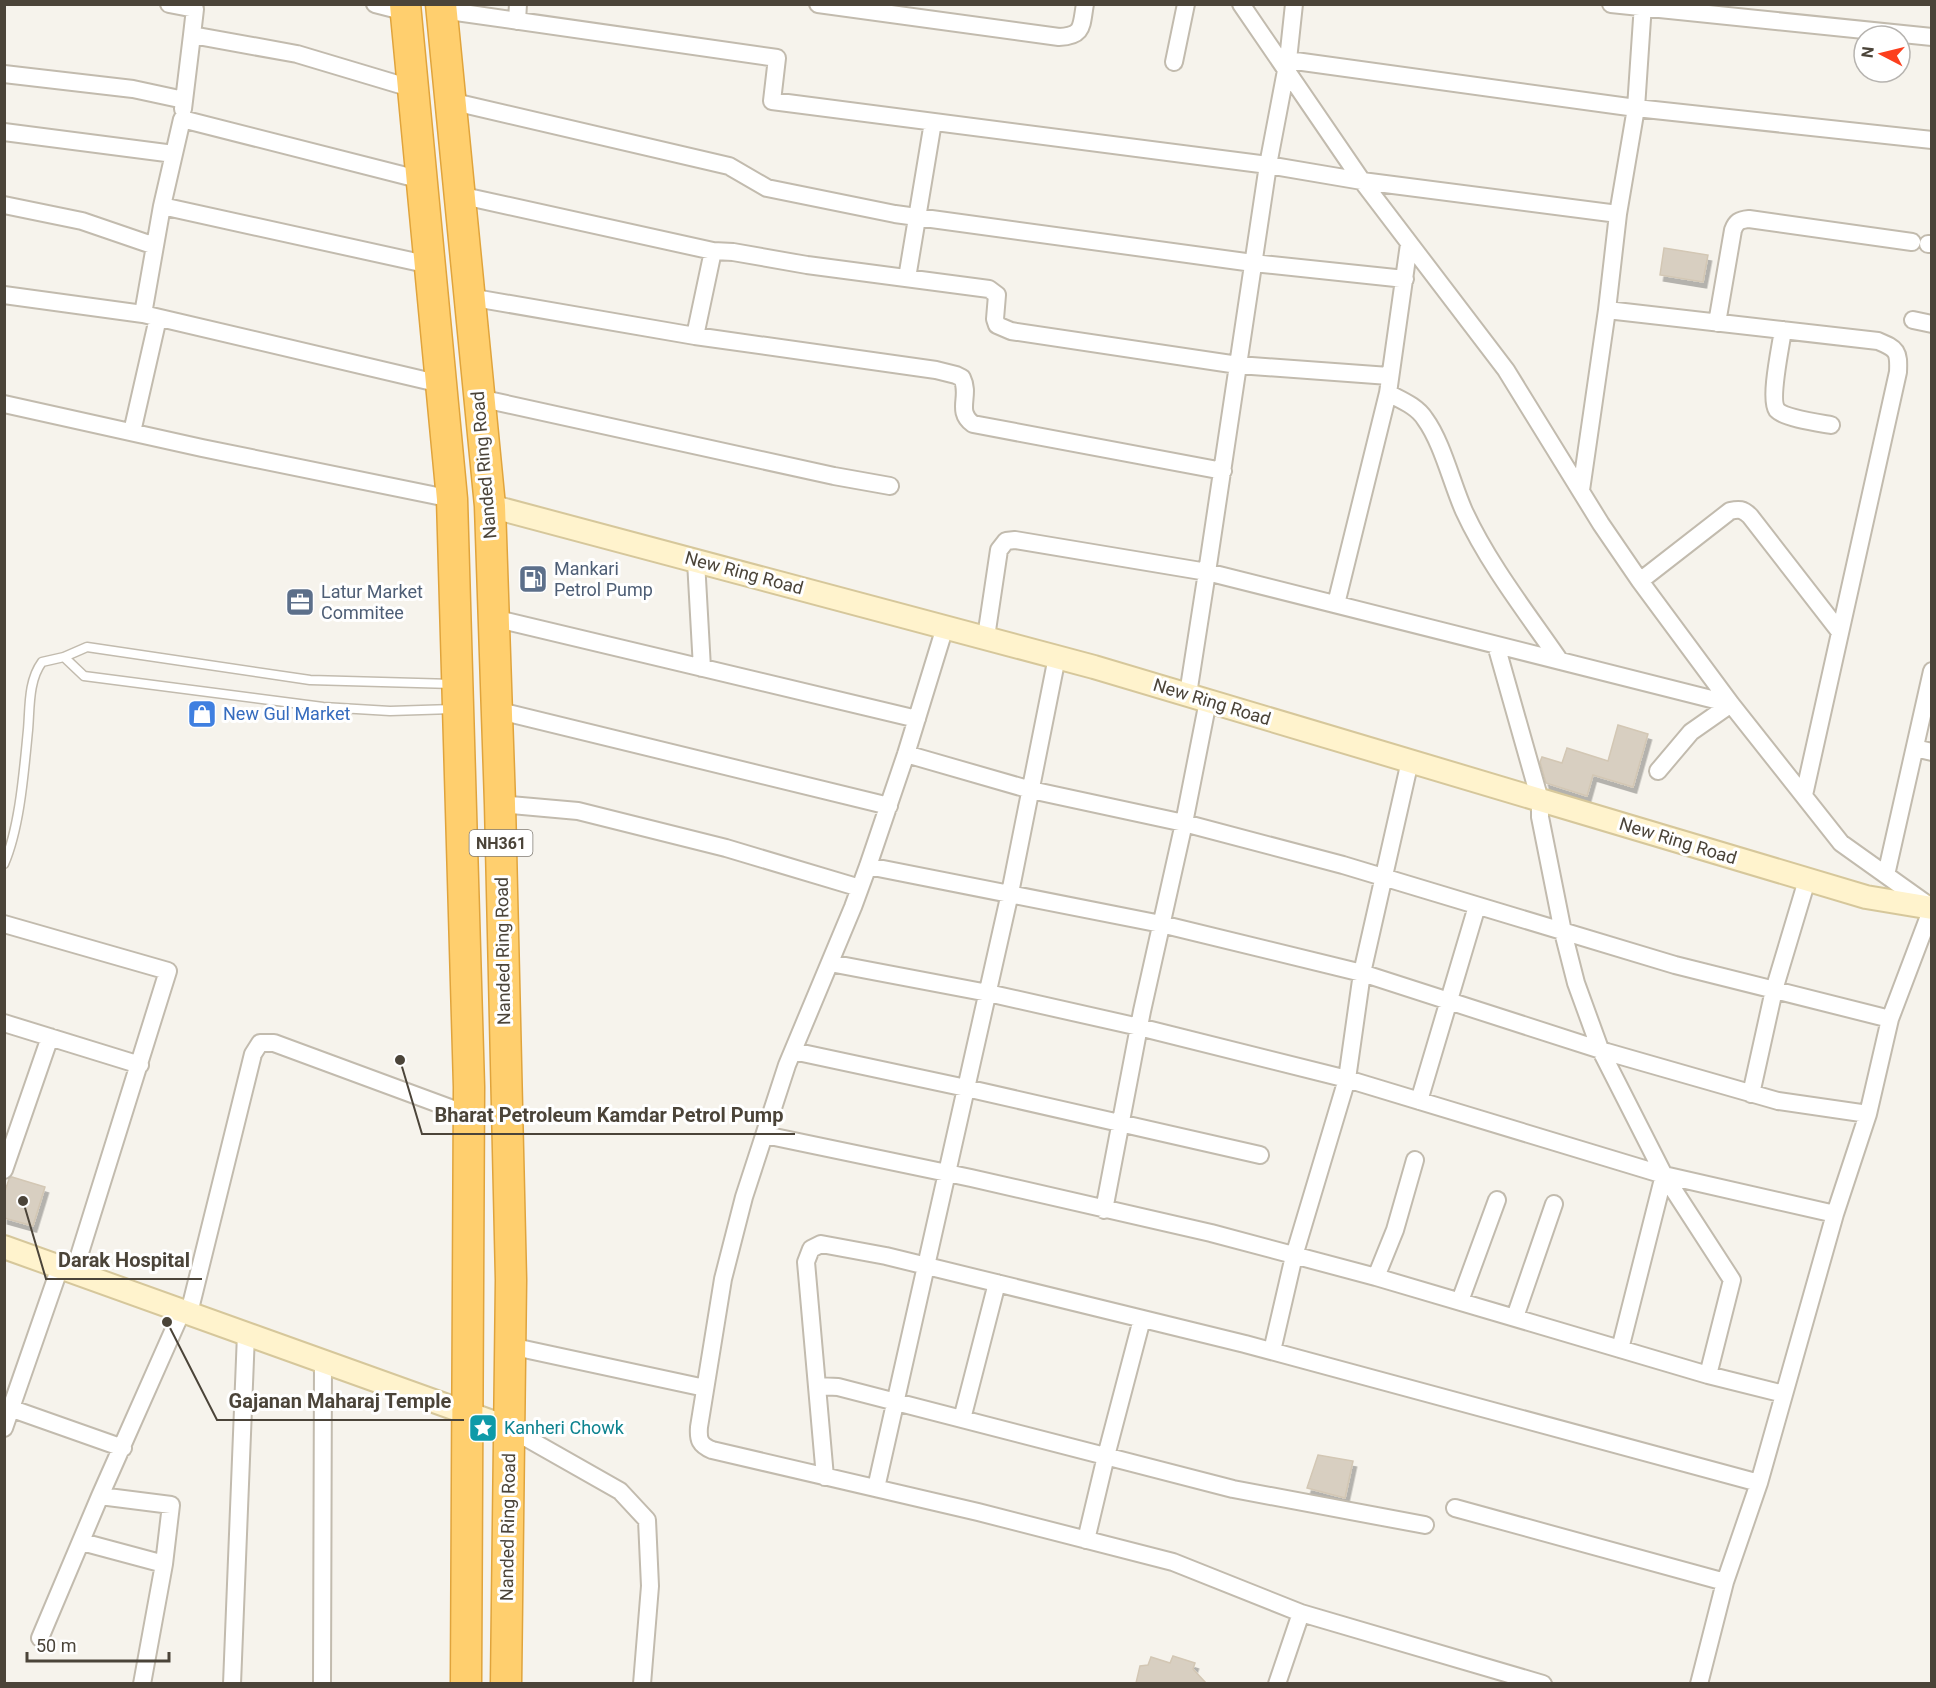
<svg xmlns="http://www.w3.org/2000/svg" width="1936" height="1688" font-family="Roboto,sans-serif">
  <style>
    .building { fill: #d8cfc1; stroke: #d3c7b4; stroke-width: 1.5; filter: url(#shadow) }
    .lines { fill: none; stroke-linecap: round; stroke-linejoin: round }
    .lane-casing { stroke: #c2bbae; stroke-width: 11 }
    .street-casing { stroke: #c2bbae; stroke-width: 20 }
    .secondary-casing { stroke: #d6c79b; stroke-width: 26 }
    .highway-casing { stroke: #e0a43c; stroke-width: 33 }
    .lane { stroke: #fff; stroke-width: 8 }
    .street { stroke: #fff; stroke-width: 16 }
    .secondary { stroke: #fff3cd; stroke-width: 22 }
    .highway { stroke: #ffcf6e; stroke-width: 30 }
    .labels { text-anchor: middle; stroke-width: 6; stroke-linejoin: round; paint-order: stroke }
    .shield { fill: #fff; stroke: #817c74; stroke-width: 1.5 }
    .shield-label { font-size: 16px; font-weight: bold; fill: #4b4439 }
    .street-label { font-size: 18px; fill: #4b4439; stroke: #fff }
    .service-label { font-size: 18px; fill: #4e5e75; stroke: #fff; text-anchor: start }
    .shop-label { font-size: 18px; fill: #366cbe; stroke: #fff; text-anchor: start }
    .culture-label { font-size: 18px; fill: #0d838f; stroke: #fff; text-anchor: start }
    .leader { fill: none; stroke: #4b4439; stroke-width: 2 }
    .callout-dot { fill: #4b4439; stroke: #fff; stroke-width: 2 }
    .callout-label { font-size: 20px; text-anchor: middle; font-weight: bold; fill: #4b4439; stroke: #fff; stroke-width: 6; stroke-linejoin: round; paint-order: stroke }
  </style>
  <defs>
    <filter id="shadow"><feDropShadow dx="3.5" dy="6" stdDeviation="0" flood-color="#0004"/></filter>
  </defs>
  <rect width="100%" height="100%" fill="#f6f3ec"/>
  <path class="building" d="M1664,248l44,7 -5,27 -43,-7z
    M1618,725l30,9 -15,53 -40,-12 -6,21 -41,-13 -6,-21 2,-5 20,6 5,-15 41,13z
    M12,1177l33,10 -12,39 -29,-8v-24l5,-15z
    M1318,1455l35,6 -8,37 -38,-10z
    M1173,1656l22,7 -2,6 13,14h-70l4,-17 8,-1 3,-8 19,6z"/>
  <g class="lines">
    <g class="lane-casing">
      <path id="lane" d="M64,657l20,19 239,31 67,4 63,-2
        M4,864c16,-37 20,-94 24,-134 2,-22 0,-49 14,-68l22,-5 23,-10 223,33 143,4"/>
    </g>
    <g class="street-casing">
      <path id="street" d="M169,4l26,5 -3,26 105,19 117,35
        M375,4l31,8
        M818,4l241,33c25,-1 22,-11 26,-33
        M1241,4l121,177 144,189 95,154 39,57 91,123 110,139 87,62
        M1294,4l-6,56 -20,105 -61,407 524,132
        M1611,4l321,33
        M442,10l335,48 -5,43 496,64 94,16 256,33
        M517,21l1,-17
        M1288,60l348,48 296,32
        M1174,62l12,-58
        M4,74l129,15 51,11
        M450,101l279,65 38,22 128,26 358,49 152,16
        M183,109l9,-74
        M4,132l170,22
        M459,195l254,56 -18,85
        M4,205l78,16 73,25
        M162,206l20,-87 240,61
        M1928,244h4
        M713,251l20,1 74,13 182,24 8,6 -2,24 2,6 14,6 227,34 151,11
        M907,278l26,-156
        M4,295l139,19 298,70
        M469,297l226,39 241,34 20,5 6,3c9,18 -7,33 11,46l250,47
        M1607,310l271,31c19,8 21,10 20,31l-94,423
        M143,314l19,-108 268,59
        M1913,320l19,4
        M1717,323l16,-93c3,-8 6,-10 16,-11l163,23
        M1783,330c-2,15 -14,69 -6,80 7,8 43,13 54,15
        M1388,393c13,7 29,13 37,26 17,23 27,65 39,92 25,54 63,102 96,150
        M479,398l355,78 56,10
        M4,404l198,44 250,51
        M132,432l26,-114
        M1581,490l26,-180 11,-96 18,-106 7,-104
        M696,561l6,107
        M1640,581l90,-70c9,-2 13,-2 20,5l90,116
        M1336,604l52,-211 21,-149
        M493,618l424,101
        M945,627l-39,127 -38,112 -15,41 -66,158 -43,132 -21,82 -24,148c-1,13 1,18 13,23l266,62 195,50 128,51 242,71
        M986,637l13,-87 7,-9 9,-1 192,32 -19,122
        M1496,645l44,155v17l23,115 13,51 24,66 64,126 68,105 -24,95
        M496,710l393,96
        M1915,748l17,4
        M906,754l125,36 153,33 159,42 332,100 215,54
        M1658,771l33,-39 40,-28
        M500,804l78,7 148,37 134,40
        M868,866l293,58 201,49 245,79 171,49 90,13
        M1886,875l46,-204
        M4,924l164,47 -94,301
        M830,963l158,30 151,34 208,52 317,96 171,39
        M4,1023l136,42
        M793,1051l173,37 294,67
        M1751,1094l23,-104 33,-110
        M1419,1101l58,-195
        M765,1135l206,43 240,55 165,44 332,98 76,19
        M4,1170l46,-133
        M1104,1210l38,-199 42,-188 24,-122
        M1376,1277l19,-47 20,-70
        M1460,1301l37,-101
        M189,1313l64,-259 7,-11h14l195,72
        M1515,1317l39,-113
        M510,1346l195,42
        M1620,1349l44,-174
        M1272,1351l22,-95 53,-177 15,-106 48,-212
        M817,1386l21,1 395,102 192,36
        M4,1406l119,42
        M962,1419l35,-136
        M4,1428l56,-161
        M509,1428l111,63 27,29 3,66 -8,98
        M825,1477l-19,-215 5,-13 10,-5 65,12 359,88 514,139
        M876,1488l134,-595 47,-236
        M100,1496l71,9 -7,59 -22,120
        M1455,1508l270,74
        M1086,1540l20,-84 36,-137
        M82,1542l82,22
        M40,1638l60,-142 82,-185
        M232,1684l14,-350
        M322,1684l1,-323
        M1277,1684l24,-71
        M1699,1684l26,-102 34,-99 76,-269 33,-100 22,-95 42,-111"/>
    </g>
    <g class="secondary-casing">
      <path id="secondary" d="M490,506l604,161 772,230 66,11
        M4,1247l505,181"/>
    </g>
    <g class="highway-casing">
      <path id="highway" d="M405,4l47,495 17,588 -3,597
        M441,4l49,502 10,298 11,476 -5,404"/>
    </g>
    <use href="#lane" class="lane"/>
    <use href="#street" class="street"/>
    <use href="#secondary" class="secondary"/>
    <use href="#highway" class="highway"/>
  </g>
  <defs>
    <g id="fuel-square" transform="scale(1.5)"><rect x="-9" y="-9" width="18" height="18" rx="4" fill="#5c6f8a" stroke="#fff"/><path d="M-5.5-6h7V0h2V4h1.3V-2.5L3-4.5l.8-.8L6-3V5H2.5V1h-1V6h-7ZM-4.2-4.7v3.2H.2V-4.7Z" fill="#fff"/></g>
    <g id="office-square" transform="scale(1.5)"><rect x="-9" y="-9" width="18" height="18" rx="4" fill="#5c6f8a" stroke="#fff"/><path d="M-6-3h4V-5.5h4V-3h4V5H-6ZM-1-4.5V-3h2v-1.5ZM-6 0V1H6V0Z" fill="#fff"/></g>
    <g id="shop-square" transform="scale(1.5)"><rect x="-9" y="-9" width="18" height="18" rx="4" fill="#3f7fe0" stroke="#fff"/><path d="M-5-2.5h2.3a2.7 3.5 0 0 1 5.4 0H5L5.5 6h-11ZM-1.5-2.5h3a1.5 2.3 0 0 0-3 0Z" fill="#fff"/></g>
    <g id="sight-square" transform="scale(1.5)"><rect x="-9" y="-9" width="18" height="18" rx="4" fill="#0f9aa8" stroke="#fff"/><path d="M0-6L1.8-2.2L6-1.7L2.9 1.2L3.7 5.4L0 3.3L-3.7 5.4L-2.9 1.2L-6-1.7L-1.8-2.2Z" fill="#fff"/></g>
  </defs>
  <g fill-rule="evenodd">
    <use href="#fuel-square" x="533" y="579"/>
    <use href="#office-square" x="300" y="602"/>
    <use href="#shop-square" x="202" y="714"/>
    <use href="#sight-square" x="483" y="1428"/>
  </g>
  <g class="labels">
    <rect class="shield" x="469.5" y="830" width="63" height="26" rx="4.5"/>
    <g class="shield-label">
      <text x="501" y="849">NH361</text>
    </g>
    <g class="street-label">
      <text transform="translate(484 465) rotate(-95)" y="6">Nanded Ring Road</text>
      <text transform="translate(744 573) rotate(15)" y="6">New Ring Road</text>
      <text transform="translate(1212 702) rotate(17)" y="6">New Ring Road</text>
      <text transform="translate(1678 841) rotate(17)" y="6">New Ring Road</text>
      <text transform="translate(503 951) rotate(-91)" y="6">Nanded Ring Road</text>
      <text transform="translate(508 1527) rotate(-89)" y="6">Nanded Ring Road</text>
    </g>
    <g class="service-label">
      <text x="554" y="575">Mankari<tspan x="554" dy="21">Petrol Pump</tspan></text>
      <text x="321" y="598">Latur Market<tspan x="321" dy="21">Commitee</tspan></text>
    </g>
    <g class="shop-label">
      <text x="223" y="720">New Gul Market</text>
    </g>
    <g class="culture-label">
      <text x="504" y="1434">Kanheri Chowk</text>
    </g>
  </g>
  <path class="leader" d="M400 1060L422 1134H795M23 1201L46 1279H202M167 1322L217 1420H464"/>
  <g class="callout-dot">
    <circle cx="400" cy="1060" r="6"/>
    <circle cx="23" cy="1201" r="6"/>
    <circle cx="167" cy="1322" r="6"/>
  </g>
  <g class="callout-label">
    <text x="609" y="1122">Bharat Petroleum Kamdar Petrol Pump</text>
    <text x="124" y="1267">Darak Hospital</text>
    <text x="340" y="1408">Gajanan Maharaj Temple</text>
  </g>
  <rect width="1936" height="1688" fill="none" stroke="#4b4439" stroke-width="12"/>
  <g transform="translate(1882 54) rotate(277)"><circle r="28" fill="#ffffff" stroke="#b7b4b0" stroke-width="1.5"/>
  <path d="M0-4.5L10 22L0 15L-10 22Z" fill="#fc3f1d"/>
  <text y="-9" font-size="16" font-weight="bold" text-anchor="middle" fill="#4b4439">N</text>
  </g>
  <path d="M27 1652v9h142v-9" fill="none" stroke="#4b4439" stroke-width="3"/>
  <text x="36" y="1652" font-size="18" fill="#4b4439" stroke="#ffffff" stroke-width="4.5" paint-order="stroke">50 m</text>
</svg>
